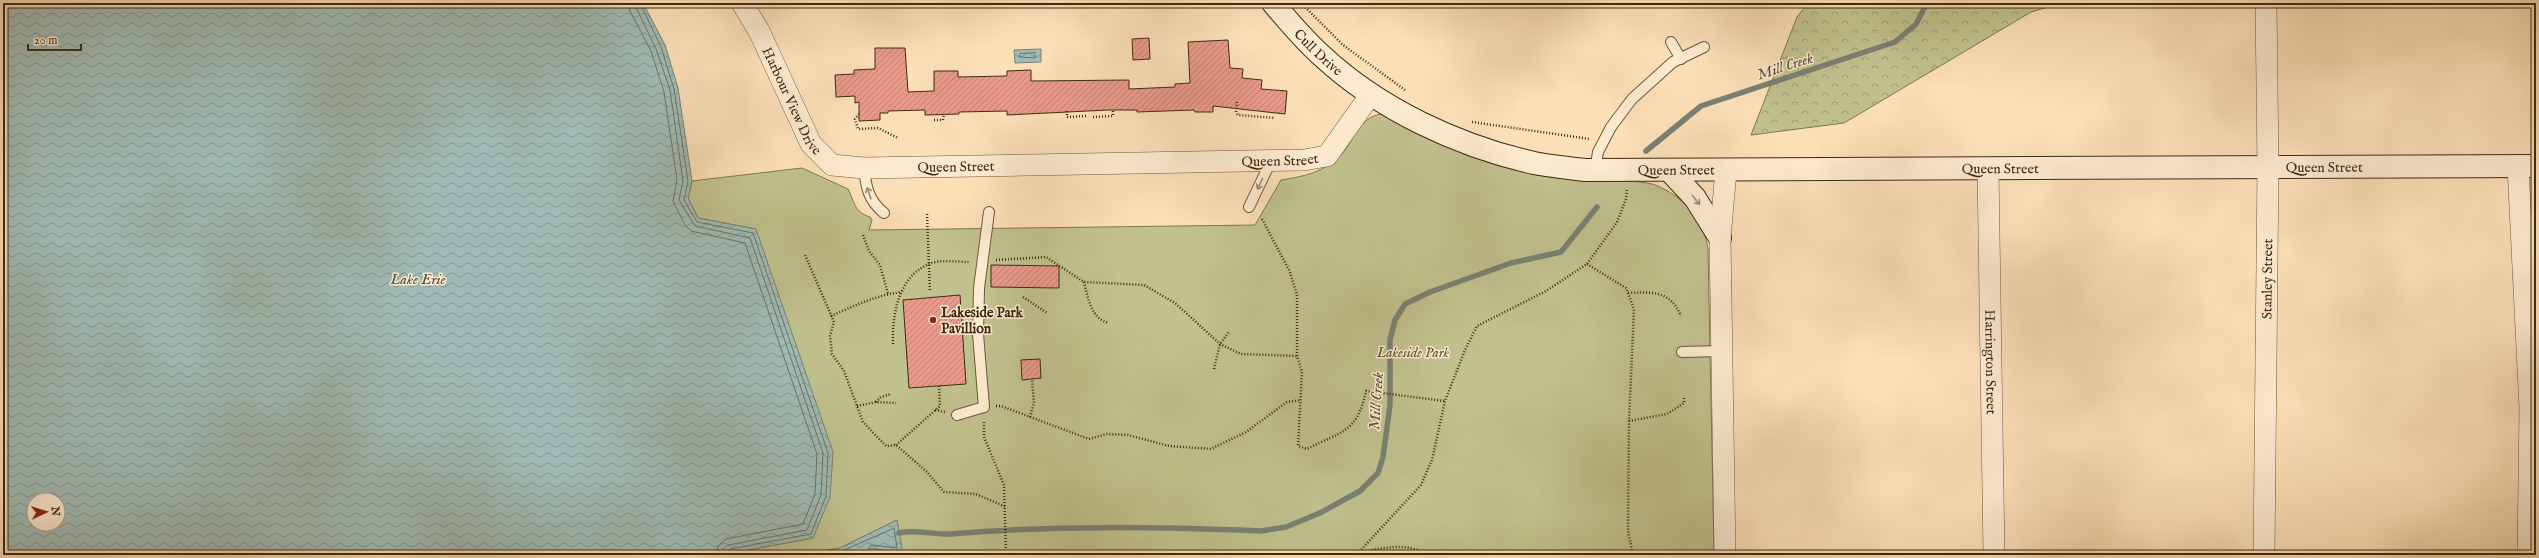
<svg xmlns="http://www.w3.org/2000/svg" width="2539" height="558" font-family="'IM FELL English',serif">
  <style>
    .green { fill: #c0c18d; stroke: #80764e }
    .forest { fill: url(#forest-crowns); stroke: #80764e }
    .water { fill: url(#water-waves); stroke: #798173; fill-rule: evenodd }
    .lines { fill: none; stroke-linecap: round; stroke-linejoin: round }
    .shore { stroke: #707262; stroke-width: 1 }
    .stream { stroke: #798173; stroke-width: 5.5 }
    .building { fill: url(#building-hatch); stroke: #3f2a10 }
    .lane-casing { stroke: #6e573a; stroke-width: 12 }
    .street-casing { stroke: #6e573a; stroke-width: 22 }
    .secondary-casing { stroke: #3f2a10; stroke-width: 24 }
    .path { stroke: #3f2a10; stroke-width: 2.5; stroke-dasharray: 1 2; stroke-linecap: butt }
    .lane { stroke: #fcead0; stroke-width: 10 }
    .street { stroke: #fcead0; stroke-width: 21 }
    .secondary { stroke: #fcead0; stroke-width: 22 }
    .oneway { stroke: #9e8a70 }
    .poi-dot { fill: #8f2418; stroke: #fcead0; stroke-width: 1.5 }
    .labels { text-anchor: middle; stroke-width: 3; stroke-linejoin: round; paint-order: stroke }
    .street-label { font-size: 14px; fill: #3f2a10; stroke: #fcead0 }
    .poi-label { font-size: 14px; font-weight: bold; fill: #3f2a10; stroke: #fcead0; text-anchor: start }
    .park-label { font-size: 14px; font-style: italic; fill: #5f502f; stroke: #fcead0 }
    .water-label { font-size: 15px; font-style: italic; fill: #574e39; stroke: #fcead0 }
  </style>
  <defs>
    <pattern id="forest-crowns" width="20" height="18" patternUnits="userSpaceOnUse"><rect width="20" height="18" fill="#c0c18d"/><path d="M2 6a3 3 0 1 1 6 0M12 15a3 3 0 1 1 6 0" fill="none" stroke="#9d9d72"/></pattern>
    <pattern id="water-waves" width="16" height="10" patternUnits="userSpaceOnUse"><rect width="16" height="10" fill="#a0bbb5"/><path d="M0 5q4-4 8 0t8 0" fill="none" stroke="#849892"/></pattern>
    <pattern id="building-hatch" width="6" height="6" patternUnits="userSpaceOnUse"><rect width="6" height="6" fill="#e89a8b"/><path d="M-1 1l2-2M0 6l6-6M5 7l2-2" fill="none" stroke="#bd7e70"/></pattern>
  </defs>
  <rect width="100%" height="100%" fill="#fbdfb7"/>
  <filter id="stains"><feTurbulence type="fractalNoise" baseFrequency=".005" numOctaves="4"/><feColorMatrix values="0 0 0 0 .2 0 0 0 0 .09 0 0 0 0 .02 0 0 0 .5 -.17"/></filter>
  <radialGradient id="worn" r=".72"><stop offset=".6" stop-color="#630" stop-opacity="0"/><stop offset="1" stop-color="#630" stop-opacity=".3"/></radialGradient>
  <path class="green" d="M1382,114c54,31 113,56 176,64 23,3 83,0 100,8 28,13 45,33 50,63l6,306h-847l4,-7 31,6 -5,-34 -57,28 -40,7h-79l92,-17 -57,-309 -58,-11 -10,-20 4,-17 110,-13 46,21c7,14 6,23 22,28l2,3 -3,10 386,-5 26,-45c21,-3 43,-8 59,-24 14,-14 19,-40 42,-42z"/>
  <path class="forest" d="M1808,3h254l-31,9 -187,111 -93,12 46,-118z"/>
  <path class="water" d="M3,3h640l22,42 13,43 14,93 -4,17 10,20 58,11 77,223 -3,45 -17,41 -92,17h-718zM34,500h24v24h-24z
    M1041,49v13l-26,1 -1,-13z
    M897,520l6,34 -32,-6 -4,7h-67l40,-7z"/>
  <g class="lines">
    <path class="shore" d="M628,3l2,8 21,40 13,41 13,88 -4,21 12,24 6,6 54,12 72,211 -2,40 -12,30 -77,15 -8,7 -2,9
      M634,3l22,46 14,41 13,91 -4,19 16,26 55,12 73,215 -2,42 -14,35 -79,15 -5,4 -1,6
      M640,3l21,44 13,42 14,92 -4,19 13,22 56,11 75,220 -2,43 -15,38 -81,15 -3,6
      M1035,53v5l-16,-1 1,-3z
      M822,555l20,-4 52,-23 3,20 -26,-3 -7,10"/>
    <path class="stream" d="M1646,151l55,-45 194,-64 21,-18 11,-21
      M899,533c15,-4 36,2 52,1 105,-9 205,-7 310,-3l25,-4 34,-14 40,-22 18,-18 5,-16 7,-52v-65l5,-20 10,-16 25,-12 81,-29 50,-11 36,-45"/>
  </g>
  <path class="building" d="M1149,38l1,21 -17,1 -1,-21z
    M1228,40l2,28 13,1 -1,9 20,2 -1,9 26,2 -2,23 -72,-8v6h-18l-1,-2 -57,2v-2h-29l-101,5v-4l-48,1v2l-34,1v-5l-37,1v2h-8v7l-21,1v-19l-4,1v-7l-19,1 -1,-22 19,-1v-4l21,-1v-21h30l3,44 26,-1v-20h24v6l49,-1v-5l24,-1v11l98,-1v9l46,-2v-3l15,-1 -2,-41z
    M991,265l68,1v22l-68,-1z
    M960,295l6,89 -57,4 -6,-88z
    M1040,359l1,19 -19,2 -1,-20z"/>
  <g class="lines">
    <g class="lane-casing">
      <path id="lane" d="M1671,42l10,17
        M864,168c2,19 4,32 20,45
        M1595,171l3,-19 13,-25 21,-28 41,-37 31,-15
        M1249,207l22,-46
        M1682,352l40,-1
        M957,415l27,-8 -6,-73 1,-46 10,-76"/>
    </g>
    <g class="street-casing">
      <g id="street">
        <path id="s1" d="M742,3l17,28 52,113 21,21 32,3 440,-8 23,-4 44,-62"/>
        <path d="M2518,166l12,242 -2,147"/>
        <path id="s2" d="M1988,169l6,386"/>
        <path d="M1725,555l-5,-317 6,-67"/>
        <path id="s3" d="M2264,555l4,-388 -2,-164"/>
      </g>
    </g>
    <g class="secondary-casing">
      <g id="secondary">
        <path id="s4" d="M1273,3c15,18 31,37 49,53 57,53 136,90 212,107 16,3 34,5 51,7l951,-4"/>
        <path d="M1670,171l25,27 25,40"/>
      </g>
    </g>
    <path class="path" d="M1301,3l42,42 62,45
      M1237,102l-1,10 2,3 37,3
      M1067,111v6l19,-1
      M859,114l-4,5 3,10 20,-1 20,10
      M1093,117l20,-1v-6
      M934,120h9l1,-5
      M1472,122l118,17
      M927,214l3,78
      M1262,219l28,53 7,23v61l5,16 -4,74 9,3c35,-18 50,-16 59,-58l79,10
      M863,235l6,16 11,14 8,29
      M805,255l29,67 -4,14 2,18 12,17 19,51 23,24 10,-1 31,27 17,20 32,2 30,13
      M996,260l50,-3 38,25 60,3 31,18 45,41 21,10 56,2
      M1587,264l39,24 8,21 -5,112 -1,110 5,24
      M1084,282c4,16 7,37 25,41
      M1628,293c24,-1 42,-3 53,23
      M1023,297l24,16
      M831,316c23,-10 45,-21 71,-24
      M893,344c-1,-29 5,-67 36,-80 10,-5 29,-2 40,-2
      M1214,369l6,-25 9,-12
      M876,402l5,-5 10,-3
      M857,406l19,-4 20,1
      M996,406h5l88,33 18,-5 21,1 41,11 42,3 35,-17 41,-30 14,-2
      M935,410l10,2
      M1030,417l4,-14 -2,-24
      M1629,421l38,-7 17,-11v-5
      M984,422v15l20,48 2,70
      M896,445l44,-39 -1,-20
      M1360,552c21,-3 48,-11 67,3
      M1092,555l42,-3 24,3
      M1351,555l8,-3 62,-67 11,-25 13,-59 20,-51 12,-24 69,-35 41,-27 30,-42 9,-23 1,-10"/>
    <use href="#lane" class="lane"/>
    <use href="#street" class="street"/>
    <use href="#secondary" class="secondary"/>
  </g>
  <defs><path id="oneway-shaft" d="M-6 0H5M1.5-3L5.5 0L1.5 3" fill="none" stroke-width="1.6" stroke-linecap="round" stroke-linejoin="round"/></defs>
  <g class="oneway">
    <use href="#oneway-shaft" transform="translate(1260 184) rotate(116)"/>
    <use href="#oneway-shaft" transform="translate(869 193) rotate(-109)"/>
    <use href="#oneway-shaft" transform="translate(1696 200) rotate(51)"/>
  </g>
  <circle class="poi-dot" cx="933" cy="320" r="4"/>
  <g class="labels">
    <g class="street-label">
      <text dy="5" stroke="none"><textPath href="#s4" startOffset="67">Cull Drive</textPath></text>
      <text dy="5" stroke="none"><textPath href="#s1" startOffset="110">Harbour View Drive</textPath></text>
      <text dy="5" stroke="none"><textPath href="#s1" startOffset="635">Queen Street</textPath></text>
      <text dy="5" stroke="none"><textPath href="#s1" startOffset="311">Queen Street</textPath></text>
      <text dy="5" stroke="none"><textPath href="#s4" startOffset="1103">Queen Street</textPath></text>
      <text dy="5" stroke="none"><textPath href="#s4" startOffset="779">Queen Street</textPath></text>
      <text dy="5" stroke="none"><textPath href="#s4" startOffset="455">Queen Street</textPath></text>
      <text dy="5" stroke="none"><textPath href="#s3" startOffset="276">Stanley Street</textPath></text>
      <text dy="5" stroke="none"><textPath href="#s2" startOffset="193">Harrington Street</textPath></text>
    </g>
    <g class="poi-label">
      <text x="941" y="317">Lakeside Park<tspan x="941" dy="16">Pavillion</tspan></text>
    </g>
    <g class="park-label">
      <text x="1413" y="357">Lakeside Park</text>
    </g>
    <g class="water-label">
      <text transform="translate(1785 66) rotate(-18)" y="5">Mill Creek</text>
      <text x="418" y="284">Lake Erie</text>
      <text transform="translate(1376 401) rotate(-86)" y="5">Mill Creek</text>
    </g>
  </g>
  <rect width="2539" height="558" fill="none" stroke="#fbdfb7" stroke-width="16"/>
  <rect x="4" y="4" width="2531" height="550" fill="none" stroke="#3f2a10" stroke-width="2"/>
  <rect x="8" y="8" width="2523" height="542" fill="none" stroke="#3f2a10"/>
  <g transform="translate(46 512) rotate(86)"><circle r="19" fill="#fcead0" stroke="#b09d83"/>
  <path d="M0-3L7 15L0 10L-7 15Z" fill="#8f2418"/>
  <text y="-6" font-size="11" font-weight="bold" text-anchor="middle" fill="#3f2a10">N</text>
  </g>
  <path d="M28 44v6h53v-6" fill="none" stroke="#3f2a10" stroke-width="2"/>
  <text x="34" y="44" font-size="12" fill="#3f2a10" stroke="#fcead0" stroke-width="3" paint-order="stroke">20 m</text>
  <rect width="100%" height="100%" filter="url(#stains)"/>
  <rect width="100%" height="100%" fill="url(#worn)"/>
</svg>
